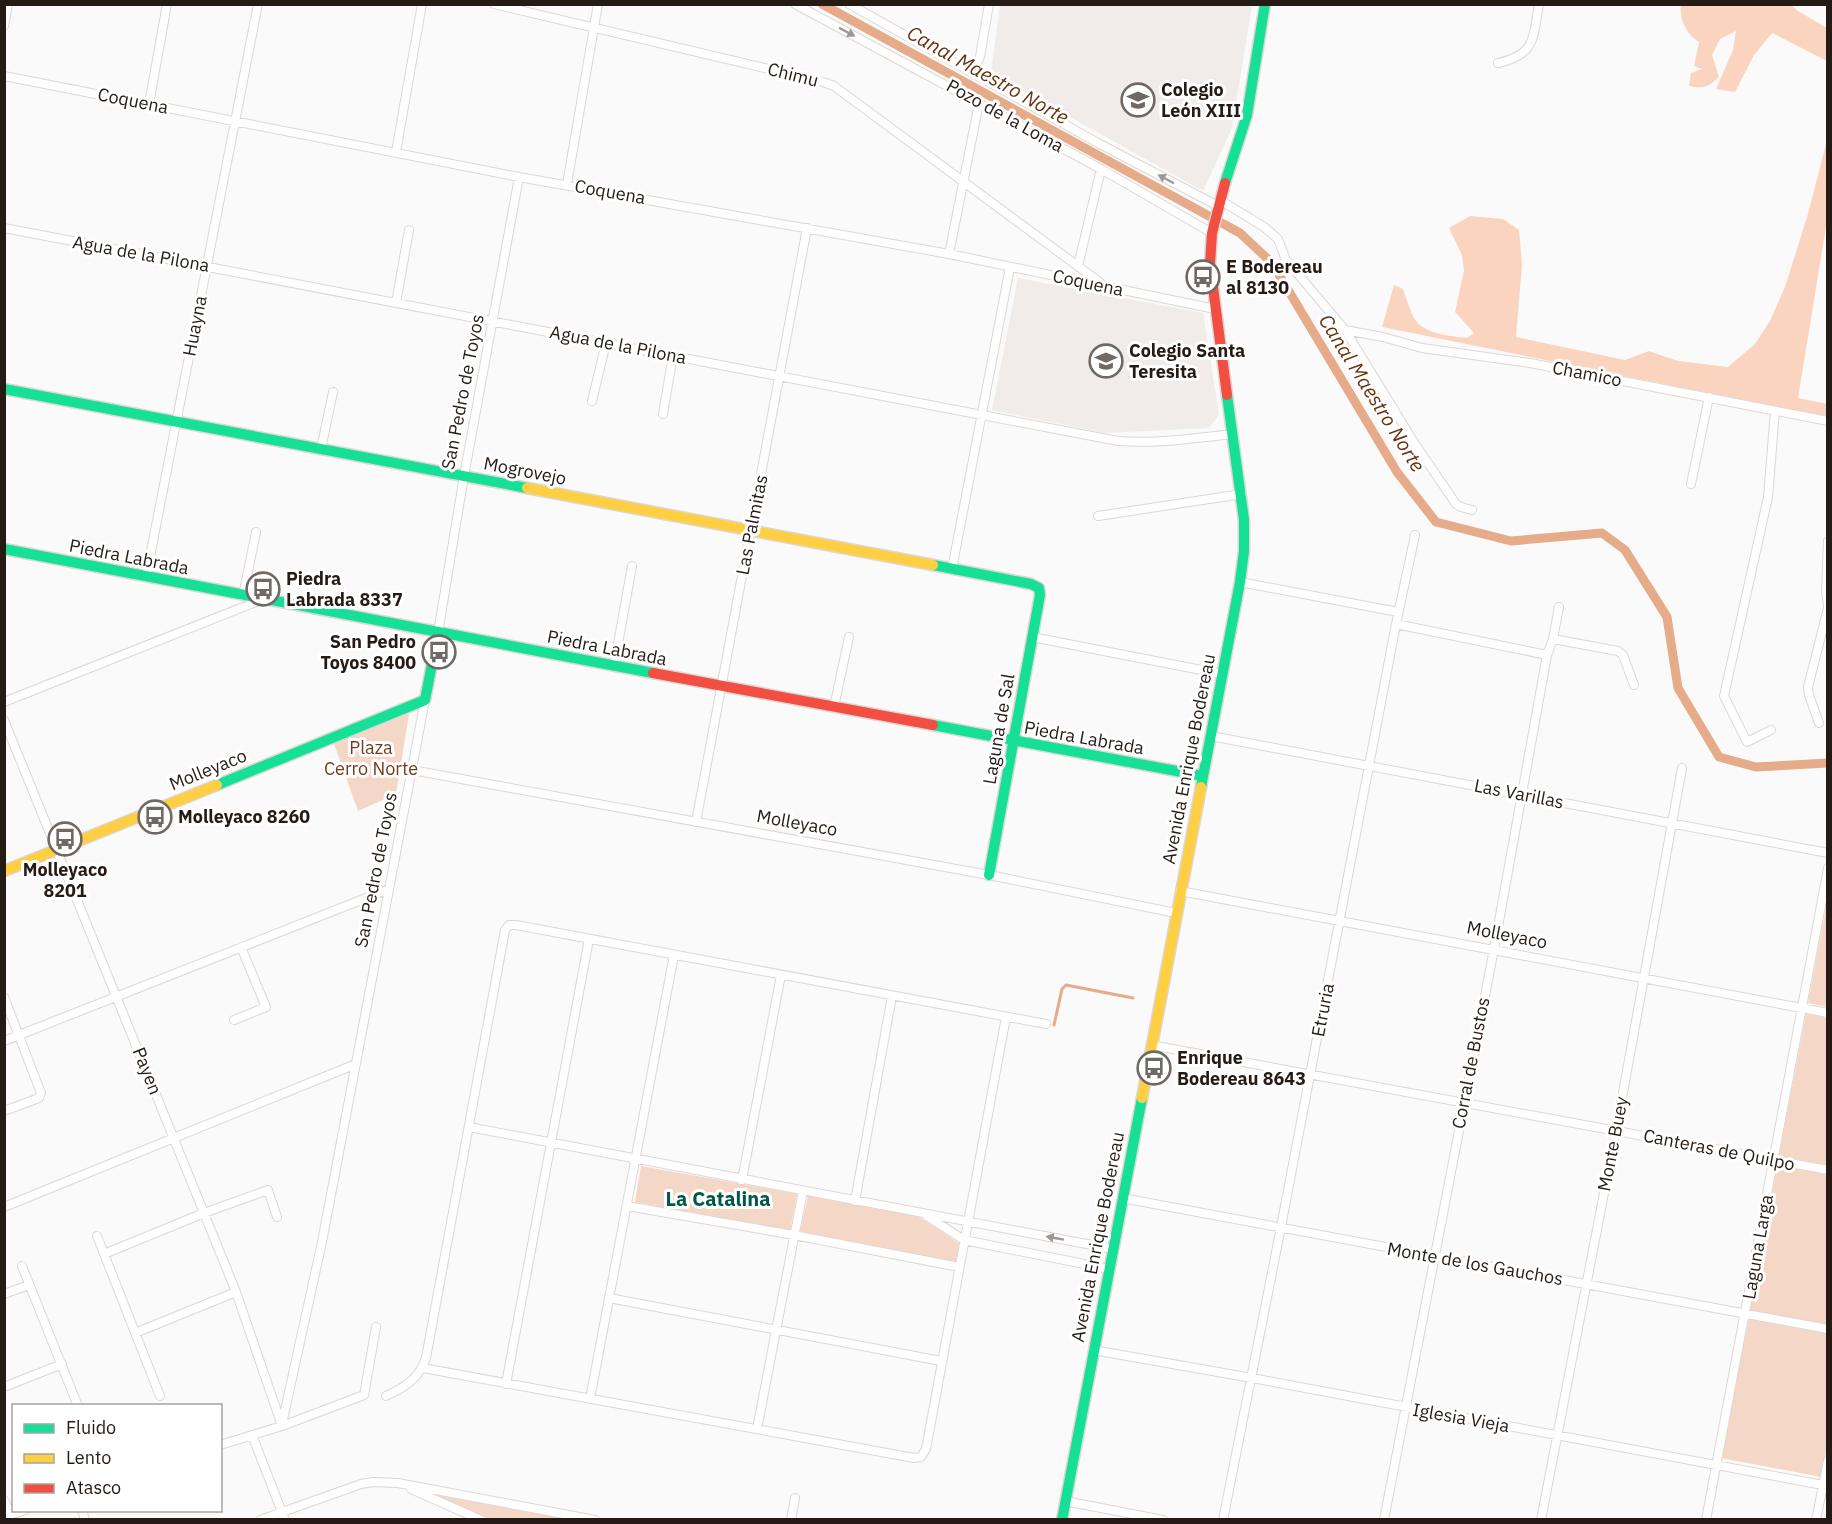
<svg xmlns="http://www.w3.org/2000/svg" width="1832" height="1524" font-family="'IBM Plex Sans',sans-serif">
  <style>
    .built { fill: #f1ebe9 }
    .green { fill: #f5d7c7 }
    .forest { fill: #fbd4bf }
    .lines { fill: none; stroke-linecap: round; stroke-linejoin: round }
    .stream { stroke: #e6ab89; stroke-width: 3 }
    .canal { stroke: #e6ab89; stroke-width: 9 }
    .street-casing { stroke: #ddd7d4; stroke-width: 10 }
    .fast-casing { stroke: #ddd7d4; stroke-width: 13 }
    .slow-casing { stroke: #ddd7d4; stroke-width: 13 }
    .jam-casing { stroke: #ddd7d4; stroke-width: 13 }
    .street { stroke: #fefefe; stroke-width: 8 }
    .fast { stroke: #16e098; stroke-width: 10 }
    .slow { stroke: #ffcf43; stroke-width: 10 }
    .jam { stroke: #f24e42; stroke-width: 10 }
    .oneway { fill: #9d9795 }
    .labels { text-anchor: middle; stroke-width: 6; stroke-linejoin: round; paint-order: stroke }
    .street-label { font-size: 18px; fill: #261a14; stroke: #fff }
    .poi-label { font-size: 18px; font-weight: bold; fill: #261a14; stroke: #fff; text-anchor: start }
    .park-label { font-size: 18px; fill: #733c1a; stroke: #fff }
    .water-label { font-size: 20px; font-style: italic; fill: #68310e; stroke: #fff }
    .neighbourhood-label { font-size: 20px; font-weight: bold; fill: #005946; stroke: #fff }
  </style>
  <rect width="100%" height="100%" fill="#fafafa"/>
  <path class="built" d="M1000,5h252l-20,123 -29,63 -212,-118z
    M1018,278l185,35 16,102 -10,13 -104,5 -113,-23z"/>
  <path class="green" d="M409,714l-13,80 -38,17 -26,-73z
    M1827,902v105l-19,-4z
    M1806,1014l21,4v147l-48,-9z
    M1778,1163l49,10v153l-78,-15z
    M641,1166l156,28 -7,37 -155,-29z
    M808,1196l110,20 42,28 -3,18 -157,-30z
    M1749,1317l78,16 1,111 -7,33 -100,-19z
    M410,1485l163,33 -84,1z"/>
  <path class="forest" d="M1681,4l110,1 7,6 29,17v33l-55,-28 -18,22 -19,37 -19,-3 17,-39 3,-19 -16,8 -8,16 7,22c-10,10 -16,12 -30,9l2,-13 11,-4 -8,-3 5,-24c-13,-8 -20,-22 -18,-38z
    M1827,140v81l-29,177 29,6v13l-445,-90 12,-42 9,4c3,8 8,26 13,32 11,14 36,15 51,17l7,-5 -19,-21 9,-41 -2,-16 -13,-27 21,-12 33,3 16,11 3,35 -6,72 109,23 24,-9 29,10 50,6 27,-23 15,-23 15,-34 23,-73z"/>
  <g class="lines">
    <path class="stream" d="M1054,1025l8,-36 4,-4 67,13"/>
    <path class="canal" d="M822,4l418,229 32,30 125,209 39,50 75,19 91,-8 23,17 42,67 11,71 41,69 37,10 72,-4"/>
    <g class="street-casing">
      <path id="street" d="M494,4l326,77 14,5 268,198
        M795,4l306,165 111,64
        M849,4l249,139 120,63
        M4,26l4,-22
        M1498,63c38,-8 35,-26 41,-59
        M972,73l8,-16 9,-53
        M4,76l515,101 430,77 266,55
        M149,104l18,-100
        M396,152l26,-148
        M567,184l31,-180
        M1220,200l44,27 14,12 8,21 59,70 70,114 41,60 5,3 11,3
        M4,228l1114,213c38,3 76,-3 115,-7
        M949,254l30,-151
        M1078,266l23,-97
        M396,303l13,-73
        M1345,330l38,7 39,11 108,15 298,58
        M592,401l14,-58
        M663,414l10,-59
        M321,449l12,-57
        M1691,484l18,-87
        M1098,516l144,-22
        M1828,541l-2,50 2,14
        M952,569l58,-302
        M146,577l112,-573
        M1240,582l158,30
        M243,596l13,-64
        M1396,624l151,31
        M438,633l26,-157 55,-299
        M1032,637l190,37
        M1553,639l65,12 5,4 11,30
        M614,666l18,-100
        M4,702l257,-102
        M834,707l15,-70
        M4,720l232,572 46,134
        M1819,723l-10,-28 -1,-8 20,-79
        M1771,730l-24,12 -23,-46 44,-199 7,-86
        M1211,736l617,117
        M412,770l577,105 187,38
        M696,822l111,-594
        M1180,891l648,122
        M4,997l37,96 -2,5 -35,13
        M234,1020l32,-13 -25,-60
        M4,1041l385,-152
        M1151,1045l677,125
        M469,1127l644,122
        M742,1180l39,-205
        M1122,1198l706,131
        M855,1201l37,-205
        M627,1206l167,29 165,32
        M4,1207l352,-143
        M928,1217l36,23 145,29
        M97,1236l63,160
        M104,1254l100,-41 64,-23 9,27
        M22,1266l56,140
        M4,1294l25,-9
        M609,1298l332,63
        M135,1333l101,-41
        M1093,1350l159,28 576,108
        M423,1368l491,90 7,-1 5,-8 80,-432
        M506,1384l83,-445
        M4,1387l58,-23
        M386,1396c19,-9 33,-17 40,-38l79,-428 4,-5h7l530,99
        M590,1399l84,-444
        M282,1424l40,-182 103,-542
        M757,1429l46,-238
        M252,1435l33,85
        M220,1445l62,-19 82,-31 12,-68
        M411,1489l70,31
        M4,1500l7,15
        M1065,1501l98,19
        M82,1510l3,10
        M4,1517l21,-7
        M260,1520l101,-36 12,-2 25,1 197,37
        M791,1520l4,-22
        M1223,1520l58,-293 115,-603 19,-89
        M1384,1520l110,-571 53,-294 6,-16 6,-32
        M1541,1520l75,-389 66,-363
        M1706,1520l122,-652
        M1816,1520l12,-59"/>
    </g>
    <g class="fast-casing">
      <path id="fast" d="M1225,183l22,-68 18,-111
        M4,389l523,99
        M4,549l649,124
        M933,565l98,19 8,4 1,7 -51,280
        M933,725l270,51
        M217,785l208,-85 13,-67
        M1201,787l39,-205 4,-31v-31l-17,-125
        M1062,1520l80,-422"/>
    </g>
    <g class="slow-casing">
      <path id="slow" d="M527,488l406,77
        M4,871l213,-86
        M1142,1098l59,-311"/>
    </g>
    <g class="jam-casing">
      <path id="jam" d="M1225,183l-13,50 -2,31 17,131
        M653,673l280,52"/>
    </g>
    <use href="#street" class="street"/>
    <use href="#fast" class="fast"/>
    <use href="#slow" class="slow"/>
    <use href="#jam" class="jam"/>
  </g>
  <defs><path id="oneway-solid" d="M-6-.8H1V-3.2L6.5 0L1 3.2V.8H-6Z" transform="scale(1.5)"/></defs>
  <g class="oneway">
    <use href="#oneway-solid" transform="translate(847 32) rotate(28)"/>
    <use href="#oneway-solid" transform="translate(1166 179) rotate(-152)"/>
    <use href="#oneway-solid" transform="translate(1055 1238) rotate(-170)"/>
  </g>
  <defs>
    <g id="school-ring" transform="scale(1.725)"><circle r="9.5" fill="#fff" stroke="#706864" stroke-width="1.5"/><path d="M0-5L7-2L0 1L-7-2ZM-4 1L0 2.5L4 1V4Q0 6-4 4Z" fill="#706864"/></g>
    <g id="bus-ring" transform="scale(1.725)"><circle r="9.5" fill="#fff" stroke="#706864" stroke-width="1.5"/><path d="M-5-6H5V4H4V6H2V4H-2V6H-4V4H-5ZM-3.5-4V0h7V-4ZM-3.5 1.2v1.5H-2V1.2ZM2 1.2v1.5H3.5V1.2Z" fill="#706864"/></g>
  </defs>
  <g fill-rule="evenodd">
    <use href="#school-ring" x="1138" y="100"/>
    <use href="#bus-ring" x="1203" y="277"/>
    <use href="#school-ring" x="1106" y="361"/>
    <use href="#bus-ring" x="263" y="589"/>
    <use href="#bus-ring" x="439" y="652"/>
    <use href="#bus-ring" x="155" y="817"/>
    <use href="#bus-ring" x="65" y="839"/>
    <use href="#bus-ring" x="1154" y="1068"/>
  </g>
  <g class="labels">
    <g class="street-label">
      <text transform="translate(793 75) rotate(14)" y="6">Chimu</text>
      <text transform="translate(133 101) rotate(11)" y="6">Coquena</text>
      <text transform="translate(1005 116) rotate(29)" y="6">Pozo de la Loma</text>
      <text transform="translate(610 192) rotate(10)" y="6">Coquena</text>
      <text transform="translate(141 254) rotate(10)" y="6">Agua de la Pilona</text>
      <text transform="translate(1088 283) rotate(12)" y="6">Coquena</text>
      <text transform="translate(195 326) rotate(-79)" y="6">Huayna</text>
      <text transform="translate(618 345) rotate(11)" y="6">Agua de la Pilona</text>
      <text transform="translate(1587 374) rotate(11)" y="6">Chamico</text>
      <text transform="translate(463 392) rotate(-79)" y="6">San Pedro de Toyos</text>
      <text transform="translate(525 471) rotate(11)" y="6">Mogrovejo</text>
      <text transform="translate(752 525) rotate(-79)" y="6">Las Palmitas</text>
      <text transform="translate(129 557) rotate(11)" y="6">Piedra Labrada</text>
      <text transform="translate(607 648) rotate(11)" y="6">Piedra Labrada</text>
      <text transform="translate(999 729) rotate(-80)" y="6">Laguna de Sal</text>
      <text transform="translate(1084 738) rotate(10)" y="6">Piedra Labrada</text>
      <text transform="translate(1189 759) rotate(-79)" y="6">Avenida Enrique Bodereau</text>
      <text transform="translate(208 770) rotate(-22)" y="6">Molleyaco</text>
      <text transform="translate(1519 794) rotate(11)" y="6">Las Varillas</text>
      <text transform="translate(797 823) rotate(10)" y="6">Molleyaco</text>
      <text transform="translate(376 870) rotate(-79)" y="6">San Pedro de Toyos</text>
      <text transform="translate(1507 935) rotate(11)" y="6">Molleyaco</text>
      <text transform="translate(1323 1010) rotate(-79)" y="6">Etruria</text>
      <text transform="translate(1471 1063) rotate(-79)" y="6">Corral de Bustos</text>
      <text transform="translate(147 1071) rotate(68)" y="6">Payen</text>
      <text transform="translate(1613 1144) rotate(-79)" y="6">Monte Buey</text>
      <text transform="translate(1719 1150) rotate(11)" y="6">Canteras de Quilpo</text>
      <text transform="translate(1098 1237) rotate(-79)" y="6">Avenida Enrique Bodereau</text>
      <text transform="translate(1758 1247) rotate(-80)" y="6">Laguna Larga</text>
      <text transform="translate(1475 1264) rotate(10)" y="6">Monte de los Gauchos</text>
      <text transform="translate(1461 1418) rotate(10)" y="6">Iglesia Vieja</text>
    </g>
    <g class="poi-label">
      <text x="1161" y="96">Colegio<tspan x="1161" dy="21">León XIII</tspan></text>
      <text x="1226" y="273">E Bodereau<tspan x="1226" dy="21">al 8130</tspan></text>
      <text x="1129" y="357">Colegio Santa<tspan x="1129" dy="21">Teresita</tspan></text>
      <text x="286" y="585">Piedra<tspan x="286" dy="21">Labrada 8337</tspan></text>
      <text x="416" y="648" text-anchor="end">San Pedro<tspan x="416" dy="21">Toyos 8400</tspan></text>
      <text x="178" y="823">Molleyaco 8260</text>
      <text x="65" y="876" text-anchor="middle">Molleyaco<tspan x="65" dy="21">8201</tspan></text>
      <text x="1177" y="1064">Enrique<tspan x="1177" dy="21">Bodereau 8643</tspan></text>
    </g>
    <g class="park-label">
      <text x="371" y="754">Plaza<tspan x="371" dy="21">Cerro Norte</tspan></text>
    </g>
    <g class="water-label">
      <text transform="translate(988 75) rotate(29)" y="7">Canal Maestro Norte</text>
      <text transform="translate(1372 393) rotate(58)" y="7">Canal Maestro Norte</text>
    </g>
    <g class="neighbourhood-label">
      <text x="718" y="1206">La Catalina</text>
    </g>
  </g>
  <rect width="1832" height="1524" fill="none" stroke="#261a14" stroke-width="12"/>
  <rect x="12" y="1404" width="210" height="108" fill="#ffffff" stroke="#a8a3a1" stroke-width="1.5"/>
  <rect x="24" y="1424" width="30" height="9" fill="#16e098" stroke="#a8a3a1" stroke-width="1.5"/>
  <text x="66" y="1434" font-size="18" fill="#261a14">Fluido</text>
  <rect x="24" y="1454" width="30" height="9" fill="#ffcf43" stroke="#a8a3a1" stroke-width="1.5"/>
  <text x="66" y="1464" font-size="18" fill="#261a14">Lento</text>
  <rect x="24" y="1484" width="30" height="9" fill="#f24e42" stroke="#a8a3a1" stroke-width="1.5"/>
  <text x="66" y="1494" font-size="18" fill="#261a14">Atasco</text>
</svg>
